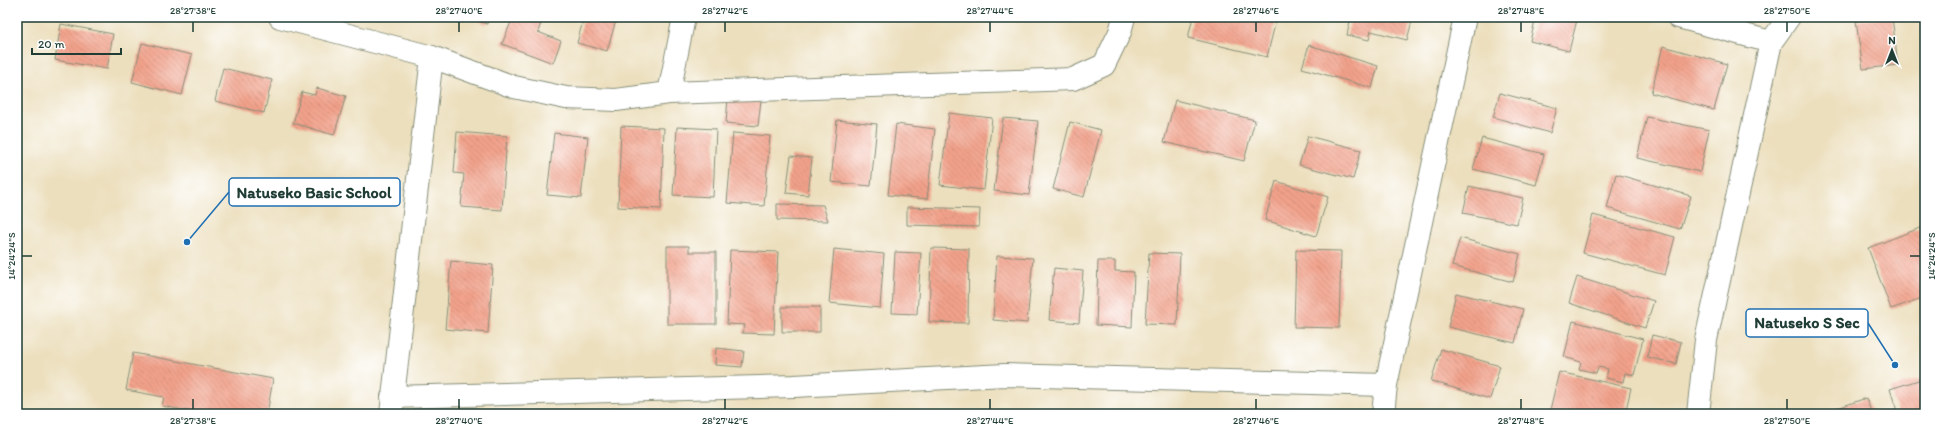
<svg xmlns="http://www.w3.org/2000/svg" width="1942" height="431" font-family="Itim,sans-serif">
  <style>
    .building { fill: url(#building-back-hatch) }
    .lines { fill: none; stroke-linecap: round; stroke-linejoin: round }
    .minor-casing { stroke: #868e78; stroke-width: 24 }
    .minor { stroke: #fff; stroke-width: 22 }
    .ticks { fill: none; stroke: #1f3d34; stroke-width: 1.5 }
    .leader { fill: none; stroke: #1f6fb2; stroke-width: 1.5 }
    .callout-dot { fill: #1f6fb2; stroke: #fff; stroke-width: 1.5 }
    .callout { fill: #fff; stroke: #1f6fb2; stroke-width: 1.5 }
    .callout-label { font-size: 16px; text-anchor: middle; font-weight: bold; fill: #1f3d34 }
    .neatline { fill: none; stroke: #1f3d34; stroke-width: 1.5 }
    .ticks-label { font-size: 10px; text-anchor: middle; fill: #1f3d34 }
  </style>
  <defs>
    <pattern id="building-back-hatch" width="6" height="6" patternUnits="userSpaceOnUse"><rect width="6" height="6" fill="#f3a28b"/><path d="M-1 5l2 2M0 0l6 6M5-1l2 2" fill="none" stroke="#c48572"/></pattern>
  </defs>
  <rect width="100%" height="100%" fill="#fff"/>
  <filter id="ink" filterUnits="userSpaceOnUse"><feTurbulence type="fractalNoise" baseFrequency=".025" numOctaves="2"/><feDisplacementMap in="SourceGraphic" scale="8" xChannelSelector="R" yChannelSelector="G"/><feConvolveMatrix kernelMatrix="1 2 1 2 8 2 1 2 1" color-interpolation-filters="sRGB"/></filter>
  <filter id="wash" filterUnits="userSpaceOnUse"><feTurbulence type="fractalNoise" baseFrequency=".012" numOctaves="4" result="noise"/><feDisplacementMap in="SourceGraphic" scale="16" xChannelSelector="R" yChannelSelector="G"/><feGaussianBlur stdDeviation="0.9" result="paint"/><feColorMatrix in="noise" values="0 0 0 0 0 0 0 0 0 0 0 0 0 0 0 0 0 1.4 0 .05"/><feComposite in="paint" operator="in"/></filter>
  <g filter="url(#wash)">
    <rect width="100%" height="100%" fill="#ecdfbd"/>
    <g id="blocks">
      <path class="building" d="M469,17h20l-2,7z
        M513,17h30l-5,15 23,9 -8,22 -51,-19z
        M584,17h33l-10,34 -30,-8z
        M1193,17h70l13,3 -9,37 -79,-19z
        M1337,17h76l-6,23 -36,-9 -2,9 -22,-5 3,-14 -14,-3z
        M1536,17h28l13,3 -8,31 -39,-10z
        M1892,17l6,48 -35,4 -7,-48z
        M61,24l52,10 -6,35 -52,-9z
        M142,43l50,12 -10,40 -50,-13z
        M1309,45l69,21 -6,22 -70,-20z
        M1663,46l64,18 -13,46 -63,-17z
        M223,68l49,12 -8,33 -49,-12z
        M317,88l29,8 -12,39 -41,-12 9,-31 13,3z
        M1500,93l57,15 -7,25 -57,-16z
        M728,97l33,3 -3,26 -32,-3z
        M1175,100l80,20 -11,41 -80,-19z
        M949,113l43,5 -8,72 -44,-5z
        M1647,117l62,13 -9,42 -63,-14z
        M1003,118l35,3 -9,74 -35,-4z
        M837,120l40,4 -6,62 -40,-4z
        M1070,122l31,8 -17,67 -31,-8z
        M896,124l39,5 -8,70 -39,-4z
        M621,126l43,2 -3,81 -43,-2z
        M677,127l39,2 -3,68 -40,-2z
        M457,132l50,4 -5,74 -41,-3 3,-33 -10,-1z
        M554,133l34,4 -7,61 -34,-3z
        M733,133l37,3 -6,70 -37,-3z
        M1308,136l53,14 -8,29 -54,-14z
        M1482,138l62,16 -8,31 -63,-16z
        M791,156l21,2 -4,37 -22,-2z
        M1616,174l75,22 -11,33 -73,-21z
        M1276,181l52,16 -12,39 -51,-16z
        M1469,186l54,12 -6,26 -54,-11z
        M777,204l46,1 5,16 -51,-1z
        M907,207l73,2 -1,18 -72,-2z
        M1593,215l82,22 -10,38 -82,-22z
        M1925,226v71l-34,12 -23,-61z
        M1460,238l60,16 -7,28 -61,-16z
        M667,246h22v6h27v72h-49z
        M931,248l38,1 -1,74 -39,-1z
        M834,249l50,5 -4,54 -51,-5z
        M730,250l48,2 -4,82 -32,-1 3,-8 -18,-1z
        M1296,250l45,1 -2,77 -45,-1z
        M895,252l26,1 -4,61 -25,-1z
        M1149,253l31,1 -3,71 -32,-1z
        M997,256l36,2 -6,65 -34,-3z
        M451,261l42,4 -5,68 -43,-4z
        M1098,261h17v10l19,1 -2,55 -36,-2z
        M1054,268l29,3 -4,52 -30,-3z
        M1577,277l77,24 -9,27 -76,-25z
        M1456,293l67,16 -8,34 -67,-16z
        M782,307h38v25h-38z
        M1573,321l70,18 -9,36 -9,-2 -2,9 -17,-4 2,-9 -10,-2 -2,6 -17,-4 2,-7 -17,-5z
        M1652,335l29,7 -5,22 -29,-7z
        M716,348l28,3 -2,16 -27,-2z
        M1441,349l59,17 -10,33 -59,-18z
        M133,353l140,26 -6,35 -34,-2v2h-28l-43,-8 2,-9 -38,-7z
        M1559,372l72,16 -6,26h-76z
        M1925,378v36h-27l-8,-25z
        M1866,398l6,16h-39l-1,-4z
        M1453,408l20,5v1h-21z"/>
    </g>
  </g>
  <g filter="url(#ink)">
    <use href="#blocks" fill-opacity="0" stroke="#868e78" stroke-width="1"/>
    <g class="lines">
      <g class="minor-casing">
        <path id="minor" d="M280,17l152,40 82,30 52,11 50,2 53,-7 404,-14 31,-14 16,-33 4,-15
          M1678,17l93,25
          M669,93l15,-76
          M392,397l402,-11 211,-11 381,10
          M391,414l41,-357
          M1383,414l3,-29 79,-368
          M1698,414l8,-74 65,-298 18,-25"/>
      </g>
      <use href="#minor" class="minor"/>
    </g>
  </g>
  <path class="ticks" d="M193,22v10M459,22v10M725,22v10M990,22v10M1256,22v10M1521,22v10M1787,22v10M22,256h10M1910,256h10M193,399v10M459,399v10M725,399v10M990,399v10M1256,399v10M1521,399v10M1787,399v10"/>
  <path class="leader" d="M187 242L229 192M1895 365L1868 323"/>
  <g class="callout-dot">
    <circle cx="187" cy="242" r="4"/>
    <circle cx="1895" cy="365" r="4"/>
  </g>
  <g class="callout">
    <rect x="229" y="178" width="171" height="28" rx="4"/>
    <rect x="1746" y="309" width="122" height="28" rx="4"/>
  </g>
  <g class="callout-label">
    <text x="314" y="198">Natuseko Basic School</text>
    <text x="1807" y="328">Natuseko S Sec</text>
  </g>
  <rect width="1942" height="431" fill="none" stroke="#fff" stroke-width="44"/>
  <g transform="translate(1892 50)" stroke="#ffffff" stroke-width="3" paint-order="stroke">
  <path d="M0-3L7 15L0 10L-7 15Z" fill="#1f3d34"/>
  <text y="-6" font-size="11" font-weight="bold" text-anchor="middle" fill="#1f3d34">N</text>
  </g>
  <path d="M32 48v6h89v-6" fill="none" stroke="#1f3d34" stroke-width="2"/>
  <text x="38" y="48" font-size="12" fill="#1f3d34" stroke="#ffffff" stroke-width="3" paint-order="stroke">20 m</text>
  <rect x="22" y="22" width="1898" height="387" class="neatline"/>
  <g class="ticks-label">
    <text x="193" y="14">28°27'38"E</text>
    <text x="459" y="14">28°27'40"E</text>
    <text x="725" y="14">28°27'42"E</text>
    <text x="990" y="14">28°27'44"E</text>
    <text x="1256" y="14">28°27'46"E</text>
    <text x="1521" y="14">28°27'48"E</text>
    <text x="1787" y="14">28°27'50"E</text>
    <text transform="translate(11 256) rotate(-90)" y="4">14°24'24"S</text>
    <text transform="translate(1931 256) rotate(-90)" y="4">14°24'24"S</text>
    <text x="193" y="424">28°27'38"E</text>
    <text x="459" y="424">28°27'40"E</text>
    <text x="725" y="424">28°27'42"E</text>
    <text x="990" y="424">28°27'44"E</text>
    <text x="1256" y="424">28°27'46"E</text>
    <text x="1521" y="424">28°27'48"E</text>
    <text x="1787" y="424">28°27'50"E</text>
  </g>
</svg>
